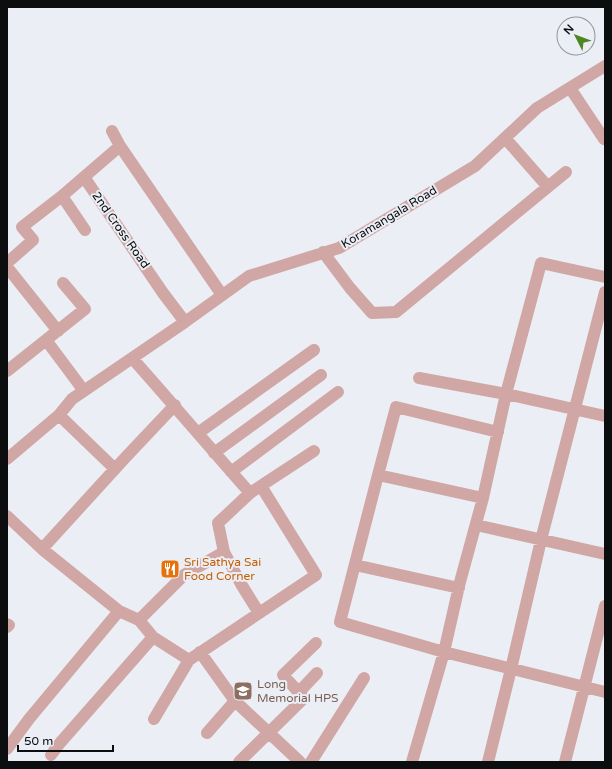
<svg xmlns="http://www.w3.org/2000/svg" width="612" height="769" font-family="'Varela Round',sans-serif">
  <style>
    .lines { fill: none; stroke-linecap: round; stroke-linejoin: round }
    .minor { stroke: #d0a7a5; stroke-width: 12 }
    .labels { text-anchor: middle; stroke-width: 4; stroke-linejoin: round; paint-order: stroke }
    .street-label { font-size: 12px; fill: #0b0d0f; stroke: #ebeff5 }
    .food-label { font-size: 12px; fill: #c56008; stroke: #ebeff5; text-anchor: start }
    .education-label { font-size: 12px; fill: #785e54; stroke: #ebeff5; text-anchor: start }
  </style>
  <rect width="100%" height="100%" fill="#ebeff5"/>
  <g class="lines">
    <path class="minor" d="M570,88l34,51
      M112,131l8,15 102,149
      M505,138l43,49
      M120,146l-36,31 79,116 22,29
      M62,196l23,34
      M323,252l27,36 22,25 24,-1 170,-140
      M7,263l26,-23 -11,-13 40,-31 22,-19
      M7,267l51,64
      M46,340l38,51
      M132,358c40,45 79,91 118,135l64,-42
      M7,371l78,-62 -22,-26
      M419,378l87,16 99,22
      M59,415l56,54
      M198,433l116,-83
      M214,453l107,-78
      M7,459l52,-44 13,-16 113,-77 64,-46 90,-28 136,-82 62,-58 68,-42
      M231,472l107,-80
      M378,475l18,-68 102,25
      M250,493l-32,30 6,29 17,32 18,29
      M483,498l-105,-23 -38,147 104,30 161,40
      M7,516l35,33 77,62 20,9 14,17 36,23
      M476,525l129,29
      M42,549l82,-90 51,-54
      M355,565l104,23
      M139,620l45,-45 40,-23
      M7,624l2,1 -2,2
      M200,652l35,49 65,61
      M299,692l18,-19
      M154,719l35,-59 127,-85 -55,-89
      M207,733l28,-32
      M7,749l22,-30 90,-108
      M51,755l9,-12 93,-106
      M239,762l65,-64 -21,-23 33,-32
      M311,762l53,-84
      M412,762l32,-110 16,-70 23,-84 23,-104 35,-131 64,14
      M488,762l23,-93 30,-129 64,-248
      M565,762l40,-156"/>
  </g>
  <defs>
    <g id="restaurant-square" transform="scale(1)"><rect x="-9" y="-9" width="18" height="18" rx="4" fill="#e8710a" stroke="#ebeff5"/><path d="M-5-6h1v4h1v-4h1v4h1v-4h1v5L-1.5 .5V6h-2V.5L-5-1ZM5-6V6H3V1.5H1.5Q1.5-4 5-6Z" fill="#fff"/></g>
    <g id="school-square" transform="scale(1)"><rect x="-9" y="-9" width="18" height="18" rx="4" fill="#8d6e63" stroke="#ebeff5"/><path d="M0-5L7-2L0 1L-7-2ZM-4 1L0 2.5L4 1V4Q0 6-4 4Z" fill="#fff"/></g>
  </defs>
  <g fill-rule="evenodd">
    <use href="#restaurant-square" x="170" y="569"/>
    <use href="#school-square" x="243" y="691"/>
  </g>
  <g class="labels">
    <g class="street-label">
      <text transform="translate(389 217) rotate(-31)" y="4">Koramangala Road</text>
      <text transform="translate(121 230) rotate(55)" y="4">2nd Cross Road</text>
    </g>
    <g class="food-label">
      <text x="184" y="566">Sri Sathya Sai<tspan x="184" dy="14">Food Corner</tspan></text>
    </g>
    <g class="education-label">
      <text x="257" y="688">Long<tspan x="257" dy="14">Memorial HPS</tspan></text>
    </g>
  </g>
  <rect width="612" height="769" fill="none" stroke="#0b0d0f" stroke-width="16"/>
  <g transform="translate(576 36) rotate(312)"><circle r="19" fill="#ebeff5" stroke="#919599"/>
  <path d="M0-3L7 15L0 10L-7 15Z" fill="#4d8622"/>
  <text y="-6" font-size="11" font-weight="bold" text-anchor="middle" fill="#0b0d0f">N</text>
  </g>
  <path d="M18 745v6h95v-6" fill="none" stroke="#0b0d0f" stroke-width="2"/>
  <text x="24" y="745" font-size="12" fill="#0b0d0f" stroke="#ebeff5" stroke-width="3" paint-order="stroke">50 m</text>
</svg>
